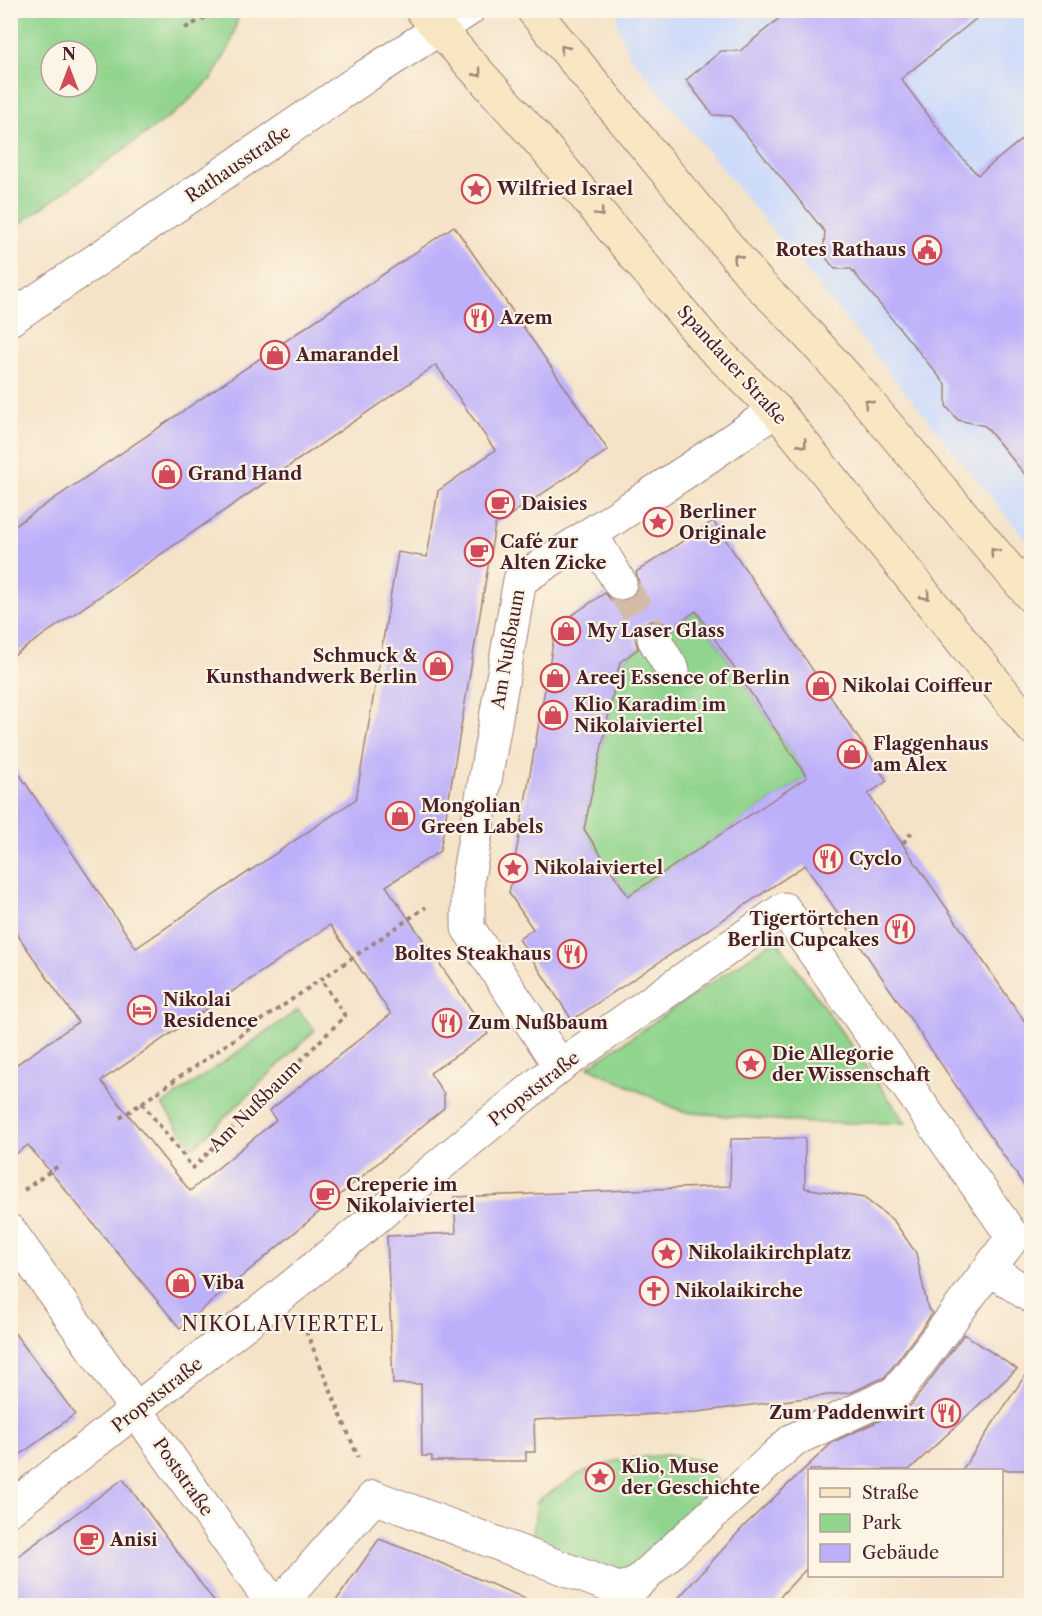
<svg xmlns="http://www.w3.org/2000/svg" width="1042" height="1616" font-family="'Libre Caslon Text',serif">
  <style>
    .built { fill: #cddbfa }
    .green { fill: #90d48d; stroke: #6d7a5c; stroke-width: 1.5; fill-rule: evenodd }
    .building { fill: #bdb0fa; fill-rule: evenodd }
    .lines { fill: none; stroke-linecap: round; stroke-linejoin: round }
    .street-tunnel { stroke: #d2bca8; stroke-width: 33; stroke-dasharray: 33 16; stroke-linecap: butt }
    .street-casing { stroke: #9f8179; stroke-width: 35 }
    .secondary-casing { stroke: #9f8179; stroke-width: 35 }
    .path { stroke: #9f8179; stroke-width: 4; stroke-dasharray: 4.5 4.5; stroke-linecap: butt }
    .street { stroke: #fff; stroke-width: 33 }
    .secondary { stroke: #f9e7c3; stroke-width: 33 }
    .oneway { stroke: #a28377 }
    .labels { text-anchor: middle; stroke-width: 4.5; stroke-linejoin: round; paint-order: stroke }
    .street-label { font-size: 18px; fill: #4a1f2b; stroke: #fcf5e5 }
    .poi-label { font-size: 18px; font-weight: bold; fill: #4a1f2b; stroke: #fcf5e5; text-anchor: start }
    .neighbourhood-label { font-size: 20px; letter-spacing: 1.5px; fill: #4a1f2b; stroke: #fcf5e5 }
  </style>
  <rect width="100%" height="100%" fill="#fcf5e5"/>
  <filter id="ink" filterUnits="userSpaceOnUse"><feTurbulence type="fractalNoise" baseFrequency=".0167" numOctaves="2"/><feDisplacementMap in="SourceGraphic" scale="12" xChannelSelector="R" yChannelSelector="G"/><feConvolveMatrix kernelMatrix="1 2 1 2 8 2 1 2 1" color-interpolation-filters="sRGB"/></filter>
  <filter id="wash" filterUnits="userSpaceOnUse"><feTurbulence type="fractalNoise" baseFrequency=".008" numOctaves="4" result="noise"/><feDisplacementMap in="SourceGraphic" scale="24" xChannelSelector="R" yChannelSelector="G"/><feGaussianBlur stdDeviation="1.35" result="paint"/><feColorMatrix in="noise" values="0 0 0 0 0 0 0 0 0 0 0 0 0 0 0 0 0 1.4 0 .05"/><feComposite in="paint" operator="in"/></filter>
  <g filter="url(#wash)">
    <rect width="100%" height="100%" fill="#f4e3c7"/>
    <path class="built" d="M617,11h414v535l-403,-493 -10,-27z"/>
    <path class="green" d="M11,10h229v1l-10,35 -18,32 -32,31 -169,121zM51,51h36v36h-36z
      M696,611l111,166 -179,119 -44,-67 36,-167z
      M776,939l130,184h-95l-128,-11 -95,-45z
      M298,1010l17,20 -122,118 -31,-43z
      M666,1455l33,5 19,20 -12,29 -73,70 -102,-28 6,-50 42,-27 39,-14z"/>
    <g id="blocks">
      <path class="building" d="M789,10h198l-86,69 51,68 26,28 54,-44v352l-47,-57 -27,-6 -12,-14v-21l-95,-116h-16l-12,-15 2,-22 -94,-116 -18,-1 -27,-35 35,-29h19z
        M454,226l154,224 -113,75 -55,326 -54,35 102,148 -58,39 14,21v14l-264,220 -152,-183 -18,13v-89l68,-47 -68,-98v-164l126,188 220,-149 42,-247 29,5 11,-66 57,-41 -59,-85 -426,293v-129zM330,925l61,89 -122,97 7,9 -86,71 -89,-110z
        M713,521l174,260 -19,13 164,238v165l-227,-332 -233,155 -53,-81 14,-10 -24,-36 47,-267 49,-33 6,7 9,2 10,-3 7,-7 2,-9 -3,-11zM696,611l111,166 -179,119 -44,-67 36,-167 18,-13 -3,-10 3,-10 6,-6 10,-3 9,2 6,7z
        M805,1138v50l59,10 30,23 22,32 12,56 5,4 -48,64 -33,15 -155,20 -163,8 1,32h-9v9h-94v-5h-10l-1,-72h-28l-6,-148 69,-3 -2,-36 276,-11 1,-47z
        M10,1327l65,87 -65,48z
        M964,1334l53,35 -108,101h-99v95l-38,40h-100l72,-79 89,-84 72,-33 7,-5z
        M1032,1365v105h-70z
        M123,1479l94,126h-207v-43z
        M379,1539l45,17 117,49h-208z"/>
    </g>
  </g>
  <g filter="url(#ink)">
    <use href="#blocks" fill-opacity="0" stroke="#9f8179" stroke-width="1.5"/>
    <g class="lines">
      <path class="street-tunnel" d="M620,583l34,56"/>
      <g class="street-casing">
        <path id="street" d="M10,319l356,-243 102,-66
          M591,534l29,49
          M654,639l19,32
          M560,1066l-92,-138v-50l52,-298 170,-111 86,-59
          M10,1231l264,375
          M990,1269l42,28
          M10,1509l279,-220 271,-223 224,-157 229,328 -116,155 -104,48 -158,145 -17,4 -244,-92 -96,109"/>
      </g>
      <g class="secondary-casing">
        <path id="secondary" d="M422,10l113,126 171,205 70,69 256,318
          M533,10l225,273 35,35 56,62 183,217"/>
      </g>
      <path class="path" d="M185,28l29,-15
        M903,843l9,-11
        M142,1103l51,65 152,-152 -24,-37
        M120,1118l306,-211
        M24,1190l37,-26
        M306,1331l52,126"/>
      <use href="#street" class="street"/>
      <use href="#secondary" class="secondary"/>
    </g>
    <defs><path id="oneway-chevron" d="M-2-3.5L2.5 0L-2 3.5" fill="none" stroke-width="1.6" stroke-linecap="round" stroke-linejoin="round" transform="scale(1.5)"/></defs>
    <g class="oneway">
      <use href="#oneway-chevron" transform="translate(564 49) rotate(-129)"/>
      <use href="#oneway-chevron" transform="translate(478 73) rotate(48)"/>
      <use href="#oneway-chevron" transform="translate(600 213) rotate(50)"/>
      <use href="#oneway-chevron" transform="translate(737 258) rotate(-130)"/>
      <use href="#oneway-chevron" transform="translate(868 403) rotate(-130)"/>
      <use href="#oneway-chevron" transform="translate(803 444) rotate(51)"/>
      <use href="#oneway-chevron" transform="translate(994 552) rotate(-130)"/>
      <use href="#oneway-chevron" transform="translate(926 596) rotate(51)"/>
    </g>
  </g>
  <defs>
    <g id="sight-ring" transform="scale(1.5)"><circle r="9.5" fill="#fcf5e5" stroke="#d1495b" stroke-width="1.5"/><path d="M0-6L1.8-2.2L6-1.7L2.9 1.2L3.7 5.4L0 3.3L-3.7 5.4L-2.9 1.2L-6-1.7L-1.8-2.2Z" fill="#d1495b"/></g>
    <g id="civic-ring" transform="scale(1.5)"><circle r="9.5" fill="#fcf5e5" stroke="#d1495b" stroke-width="1.5"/><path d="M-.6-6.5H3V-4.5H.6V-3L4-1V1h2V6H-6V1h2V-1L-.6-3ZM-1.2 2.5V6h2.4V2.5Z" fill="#d1495b"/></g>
    <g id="restaurant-ring" transform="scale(1.5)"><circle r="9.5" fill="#fcf5e5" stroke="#d1495b" stroke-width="1.5"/><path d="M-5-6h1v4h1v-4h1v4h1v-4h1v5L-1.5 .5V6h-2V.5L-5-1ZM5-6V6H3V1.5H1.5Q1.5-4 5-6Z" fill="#d1495b"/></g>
    <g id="shop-ring" transform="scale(1.5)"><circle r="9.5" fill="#fcf5e5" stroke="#d1495b" stroke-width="1.5"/><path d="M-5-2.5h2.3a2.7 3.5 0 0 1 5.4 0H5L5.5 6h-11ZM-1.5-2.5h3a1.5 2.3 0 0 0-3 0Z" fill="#d1495b"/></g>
    <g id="cafe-ring" transform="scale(1.5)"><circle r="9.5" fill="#fcf5e5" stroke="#d1495b" stroke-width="1.5"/><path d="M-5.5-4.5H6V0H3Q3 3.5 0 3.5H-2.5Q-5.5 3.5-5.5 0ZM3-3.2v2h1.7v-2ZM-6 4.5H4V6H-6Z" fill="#d1495b"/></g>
    <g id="hotel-ring" transform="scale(1.5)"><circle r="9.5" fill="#fcf5e5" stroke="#d1495b" stroke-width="1.5"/><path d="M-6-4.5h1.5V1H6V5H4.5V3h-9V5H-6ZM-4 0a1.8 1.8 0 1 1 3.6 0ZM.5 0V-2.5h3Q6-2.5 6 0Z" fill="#d1495b"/></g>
    <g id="church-ring" transform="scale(1.5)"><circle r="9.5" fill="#fcf5e5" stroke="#d1495b" stroke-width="1.5"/><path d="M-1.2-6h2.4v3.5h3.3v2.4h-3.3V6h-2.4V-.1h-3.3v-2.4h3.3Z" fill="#d1495b"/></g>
  </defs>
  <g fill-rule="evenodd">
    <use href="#sight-ring" x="476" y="189"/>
    <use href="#civic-ring" x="927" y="250"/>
    <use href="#restaurant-ring" x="479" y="318"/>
    <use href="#shop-ring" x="275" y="355"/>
    <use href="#shop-ring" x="167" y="474"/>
    <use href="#cafe-ring" x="500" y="504"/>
    <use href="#sight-ring" x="658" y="522"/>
    <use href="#cafe-ring" x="479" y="552"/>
    <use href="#shop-ring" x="566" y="631"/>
    <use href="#shop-ring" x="438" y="666"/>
    <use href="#shop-ring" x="555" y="678"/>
    <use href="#shop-ring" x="821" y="686"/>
    <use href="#shop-ring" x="553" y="715"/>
    <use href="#shop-ring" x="852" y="754"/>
    <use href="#shop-ring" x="400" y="816"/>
    <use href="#restaurant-ring" x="828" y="859"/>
    <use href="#sight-ring" x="513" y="868"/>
    <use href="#restaurant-ring" x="900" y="929"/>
    <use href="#restaurant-ring" x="572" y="954"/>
    <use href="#hotel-ring" x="142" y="1010"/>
    <use href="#restaurant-ring" x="447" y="1023"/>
    <use href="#sight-ring" x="751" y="1064"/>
    <use href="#cafe-ring" x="325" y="1195"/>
    <use href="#sight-ring" x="667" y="1253"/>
    <use href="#shop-ring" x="181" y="1283"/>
    <use href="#church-ring" x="654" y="1291"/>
    <use href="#restaurant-ring" x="946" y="1413"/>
    <use href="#sight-ring" x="600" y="1477"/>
    <use href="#cafe-ring" x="89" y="1540"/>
  </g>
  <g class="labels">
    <g class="street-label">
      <text transform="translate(238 164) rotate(-34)" y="6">Rathausstraße</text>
      <text transform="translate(732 365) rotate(48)" y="6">Spandauer Straße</text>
      <text transform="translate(508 649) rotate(-80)" y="6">Am Nußbaum</text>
      <text transform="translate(534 1089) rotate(-38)" y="6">Propststraße</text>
      <text transform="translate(255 1106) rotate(-45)" y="6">Am Nußbaum</text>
      <text transform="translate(157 1395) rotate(-38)" y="6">Propststraße</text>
      <text transform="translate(183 1477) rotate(55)" y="6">Poststraße</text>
    </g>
    <g class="poi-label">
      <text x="497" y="195">Wilfried Israel</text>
      <text x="906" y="256" text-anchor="end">Rotes Rathaus</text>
      <text x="500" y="324">Azem</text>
      <text x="296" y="361">Amarandel</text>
      <text x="188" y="480">Grand Hand</text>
      <text x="521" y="510">Daisies</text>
      <text x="679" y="518">Berliner<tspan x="679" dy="21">Originale</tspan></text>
      <text x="500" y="548">Café zur<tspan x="500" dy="21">Alten Zicke</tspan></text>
      <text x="587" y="637">My Laser Glass</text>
      <text x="417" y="662" text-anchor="end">Schmuck &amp;<tspan x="417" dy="21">Kunsthandwerk Berlin</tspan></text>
      <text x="576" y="684">Areej Essence of Berlin</text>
      <text x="842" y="692">Nikolai Coiffeur</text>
      <text x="574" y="711">Klio Karadim im<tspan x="574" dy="21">Nikolaiviertel</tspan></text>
      <text x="873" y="750">Flaggenhaus<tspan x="873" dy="21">am Alex</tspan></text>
      <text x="421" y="812">Mongolian<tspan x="421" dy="21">Green Labels</tspan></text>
      <text x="849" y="865">Cyclo</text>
      <text x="534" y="874">Nikolaiviertel</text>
      <text x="879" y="925" text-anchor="end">Tigertörtchen<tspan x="879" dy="21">Berlin Cupcakes</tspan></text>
      <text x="551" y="960" text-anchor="end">Boltes Steakhaus</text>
      <text x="163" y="1006">Nikolai<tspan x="163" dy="21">Residence</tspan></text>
      <text x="468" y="1029">Zum Nußbaum</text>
      <text x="772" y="1060">Die Allegorie<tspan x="772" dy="21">der Wissenschaft</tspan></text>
      <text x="346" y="1191">Creperie im<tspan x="346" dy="21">Nikolaiviertel</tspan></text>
      <text x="688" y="1259">Nikolaikirchplatz</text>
      <text x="202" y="1289">Viba</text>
      <text x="675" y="1297">Nikolaikirche</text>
      <text x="925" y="1419" text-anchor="end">Zum Paddenwirt</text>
      <text x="621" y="1473">Klio, Muse<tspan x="621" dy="21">der Geschichte</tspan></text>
      <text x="110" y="1546">Anisi</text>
    </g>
    <g class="neighbourhood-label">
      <text x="283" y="1331">NIKOLAIVIERTEL</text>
    </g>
  </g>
  <rect width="1042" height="1616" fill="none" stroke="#fcf5e5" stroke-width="36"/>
  <rect x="808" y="1469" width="195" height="108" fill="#fcf5e5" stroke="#b59f9b" stroke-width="1.5"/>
  <rect x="820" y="1488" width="30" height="9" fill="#f9e7c3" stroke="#b59f9b" stroke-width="1.5"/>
  <text x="862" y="1499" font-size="18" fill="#4a1f2b">Straße</text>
  <rect x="820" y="1514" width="30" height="18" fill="#90d48d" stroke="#b59f9b" stroke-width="1.5"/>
  <text x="862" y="1529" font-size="18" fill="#4a1f2b">Park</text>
  <rect x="820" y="1544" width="30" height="18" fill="#bdb0fa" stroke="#b59f9b" stroke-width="1.5"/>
  <text x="862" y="1559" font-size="18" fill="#4a1f2b">Gebäude</text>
  <g transform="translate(69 69)"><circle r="28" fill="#fcf5e5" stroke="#b59f9b" stroke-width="1.5"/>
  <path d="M0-4.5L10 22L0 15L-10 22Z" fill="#d1495b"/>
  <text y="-9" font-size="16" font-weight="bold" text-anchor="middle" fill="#4a1f2b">N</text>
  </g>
</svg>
